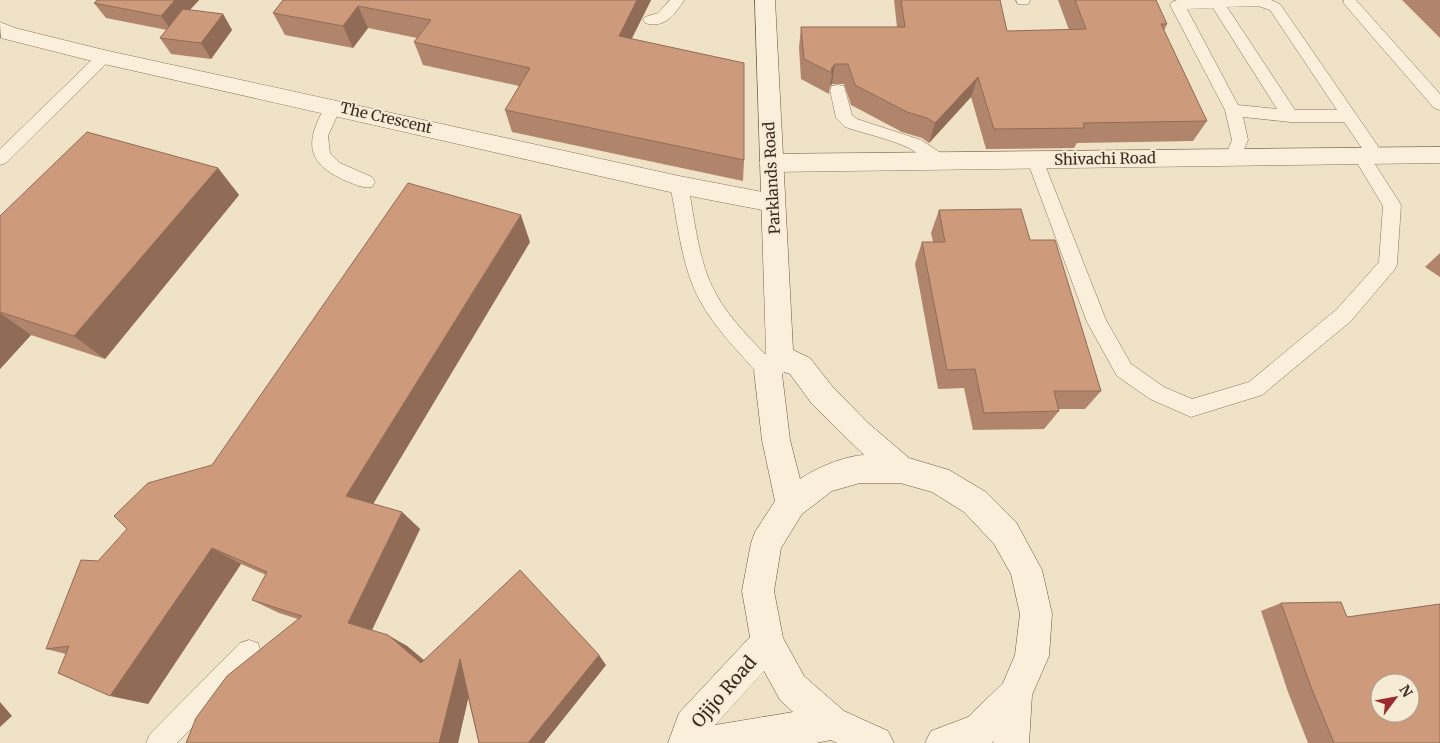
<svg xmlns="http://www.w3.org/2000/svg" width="1440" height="743" font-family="Merriweather,serif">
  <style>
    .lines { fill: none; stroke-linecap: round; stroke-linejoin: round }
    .service-casing { stroke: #8b735c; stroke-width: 1 }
    .minor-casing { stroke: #8b735c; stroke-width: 1 }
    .secondary-casing { stroke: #6d543f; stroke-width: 1 }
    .service { fill: #f9efda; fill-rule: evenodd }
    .minor { fill: #f9efda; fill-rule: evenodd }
    .secondary { fill: #f9efda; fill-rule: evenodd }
    .wall { fill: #b0856b }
    .shaded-wall { fill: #906c57 }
    .building { fill: #cd9b7c; stroke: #906c57; fill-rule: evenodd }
    .labels { text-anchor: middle; stroke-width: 4.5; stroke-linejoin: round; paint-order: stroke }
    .street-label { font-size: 15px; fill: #3b2c20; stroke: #f6ecd6 }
    .near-street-label { font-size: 18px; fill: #3b2c20; stroke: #f6ecd6 }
  </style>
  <rect width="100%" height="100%" fill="#efe2c7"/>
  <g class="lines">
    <g class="service-casing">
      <path id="service" d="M670,0h14c-9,15 -20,29 -39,23l-2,-3 2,-3 13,-4z
        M1016,0h14l-2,4h-10z
        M1177,0h94l9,4 102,148 2,4 -2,4 -9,1 28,44 -4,59 -2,5 -44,52 -89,74 -71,22 -41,-18 -33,-23 -30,-54 -60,-162 2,-4 6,-2 6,2 2,4 63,160 25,44 33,23 28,12 57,-17 88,-73 42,-47 4,-56 -30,-50 2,-4 9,-1 -20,-29h-54l-47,-5 5,23 -9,21 -6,2 -6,-2 -2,-4 7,-17 -7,-30 -55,-105 2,-3zM1258,6l12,4 67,100h-42l-68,-103zM1213,8l64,101 -39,-4 -51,-96z
        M1344,0h12l84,94v16l-6,-2 -89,-103 -2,-3z
        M104,52l5,1 3,4 -3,4 -103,102 -6,2v-16l99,-96z
        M838,85l6,1 8,29 5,4 64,21 26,17 2,4 -2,4c-15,5 -26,-11 -38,-17 -19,-9 -43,-14 -64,-21l-9,-9 -6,-28 2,-4z
        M333,101l6,2 2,4 -13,29 2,17 10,10 32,14 3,5 -3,5c-9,2 -17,-3 -26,-6 -43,-19 -40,-41 -19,-78z
        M679,179l6,1 3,5c7,35 10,77 28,109 15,27 38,48 59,71l3,6 -3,6 -7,3 -7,-3c-22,-25 -46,-48 -62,-78 -18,-34 -21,-76 -29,-114l3,-5z
        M249,640l9,3 3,9 -3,9 -81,82h-31l4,-9 90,-91z"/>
    </g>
    <g class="minor-casing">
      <path id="minor" d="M0,22l15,6 89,22 575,126 94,18 9,3 3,6 -3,6 -9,3 -94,-18 -575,-130 -103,-26z
        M1440,147v16l-669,9 -8,-3 -4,-6 4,-6 8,-3z"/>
    </g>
    <g class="secondary-casing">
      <path id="secondary" d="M755,0h20l18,350 17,8 22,28 35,36 42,36 40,12 37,22 30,30 26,48 10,44 -3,42 -17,39 -3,48h-36l1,-2 -2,2h-67l6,-12 37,-14 35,-34 12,-28 5,-41 -9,-40 -17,-30 -30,-32 -32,-20 -32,-9h-40l-28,8 -30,23 -21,34 -7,43 9,47 21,38 40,35 44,20 6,12h-57l-6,-3 -15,3h-148l11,-30 71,-76 -8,-46 9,-48 4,-11 20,-31 -13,-61 -8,-69 12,-18zM784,372l6,2 22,30 52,51c-20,1 -48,13 -64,24l-10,-39 -8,-66zM764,671l16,29 13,12 -78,13z"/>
    </g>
    <use href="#service" class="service"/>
    <use href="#minor" class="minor"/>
    <use href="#secondary" class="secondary"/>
  </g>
  <path class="wall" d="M95,0h104l-9,10 33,4 9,16 -21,29 -40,-5 -11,-16 7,-8 -61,-12 -12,-15 3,-2z
    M283,0h368l-19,38 112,122 -1,21 -231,-49 -7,-22 14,-24 -96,-21 -9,-23 3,-4 -49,-10 -15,20 -68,-13 -12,-22z
    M894,0h106l7,31 62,-1 -11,-30h98l11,24 -3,7 43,90 -14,20 -116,2 -3,5 -88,1 -15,-52 -42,46 -7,-5 -20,-6 -51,-27 -7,-21h-12l-2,3 -1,7 -28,-15 -2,-31 2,-21h96z
    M1402,0h38v38z
    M218,168l21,27 -134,164 -74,-24 -31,34v-153z
    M939,210l91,30 71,151 -16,18h-27l1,2 -15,18 -71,1 -9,-42 -26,1 -23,-125 7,-22h11l-2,-9z
    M530,242l-157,262 29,8 18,17 -48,101 35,16 17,14 182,5 -62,78h-65l-11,-45 -10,45h-272l112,-124 -19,-6 -27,-13 14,-25 -25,-11 -93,140 -82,-50 -20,-5 52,-88 114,-96z
    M1440,253v24l-15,-10z
    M1281,603l66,14 93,126h-132l-20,-51 -27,-81z"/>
  <path class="shaded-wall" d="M175,0h24l-28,30 -10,-14z
    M637,0h14l-29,58 -3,-22z
    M358,6l10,22 -15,20 -10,-22z
    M223,14l9,16 -21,29 -10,-16z
    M835,64l-3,20 -2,3 2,-14 -1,-4z
    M978,77l-7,20 -42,46 6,-20z
    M218,168l21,27 -134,164 -31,-23z
    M521,215l9,27 -163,272 -21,-18z
    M0,313l31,22 -31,34z
    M402,512l18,17 -50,105 -22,-11z
    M212,548l29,16 -93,140 -38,-8z
    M388,635l19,11 32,27 -18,-10z
    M599,655l7,10 -62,78h-16z
    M460,659l15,10 -17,74h-19z
    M0,702l12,14 -12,11z"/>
  <path class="building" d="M98,0h77l-14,16 -67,-13z
    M283,0h354l-18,36 125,27v97l-239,-50 25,-42 -116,-26 17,-22 -73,-14 -15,20 -70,-13z
    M901,0h99l7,31 79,-2 -11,-29h81l11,24h-6l46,97 -124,2 1,5 -90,1 -16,-52 -43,46 -8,-5 -20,-6 -52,-27 -7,-21h-13l-4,5 1,4 -28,-14 -3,-32h104z
    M183,9l40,5 -22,29 -41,-5z
    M87,132l131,36 -144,168 -74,-24v-96z
    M408,183l113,32 -175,281 56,16 -54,111 40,12 33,28 99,-93 79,85 -71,88h-49l-19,-84 -21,84h-253l10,-25 31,-42 75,-60 -50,-16 15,-28 -55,-24 -102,148 -52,-23 11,-27 -23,3 35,-89 17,1 29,-32 -13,-13 34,-33 64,-18z
    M1021,209l9,31h25l46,151h-47l5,20 -75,2 -9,-44 -28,1 -25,-128h23l-6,-32z
    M1341,602l6,15 93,-13v139h-106l-23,-56 -30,-84zM1380,683h30v30h-30z"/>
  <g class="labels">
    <g class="street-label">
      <text transform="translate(386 118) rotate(13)" y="5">The Crescent</text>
      <text transform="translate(1105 159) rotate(-1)" y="5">Shivachi Road</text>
      <text transform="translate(772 178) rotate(-93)" y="5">Parklands Road</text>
    </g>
    <g class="near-street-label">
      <text transform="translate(724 692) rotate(-49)" y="6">Ojijo Road</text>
    </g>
  </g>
  <g transform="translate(1395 698) rotate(58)"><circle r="24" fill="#f6ecd6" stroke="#ab9f8d"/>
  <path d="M0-4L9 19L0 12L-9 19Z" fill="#9a2b30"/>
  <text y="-8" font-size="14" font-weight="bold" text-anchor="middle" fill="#3b2c20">N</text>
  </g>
</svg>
